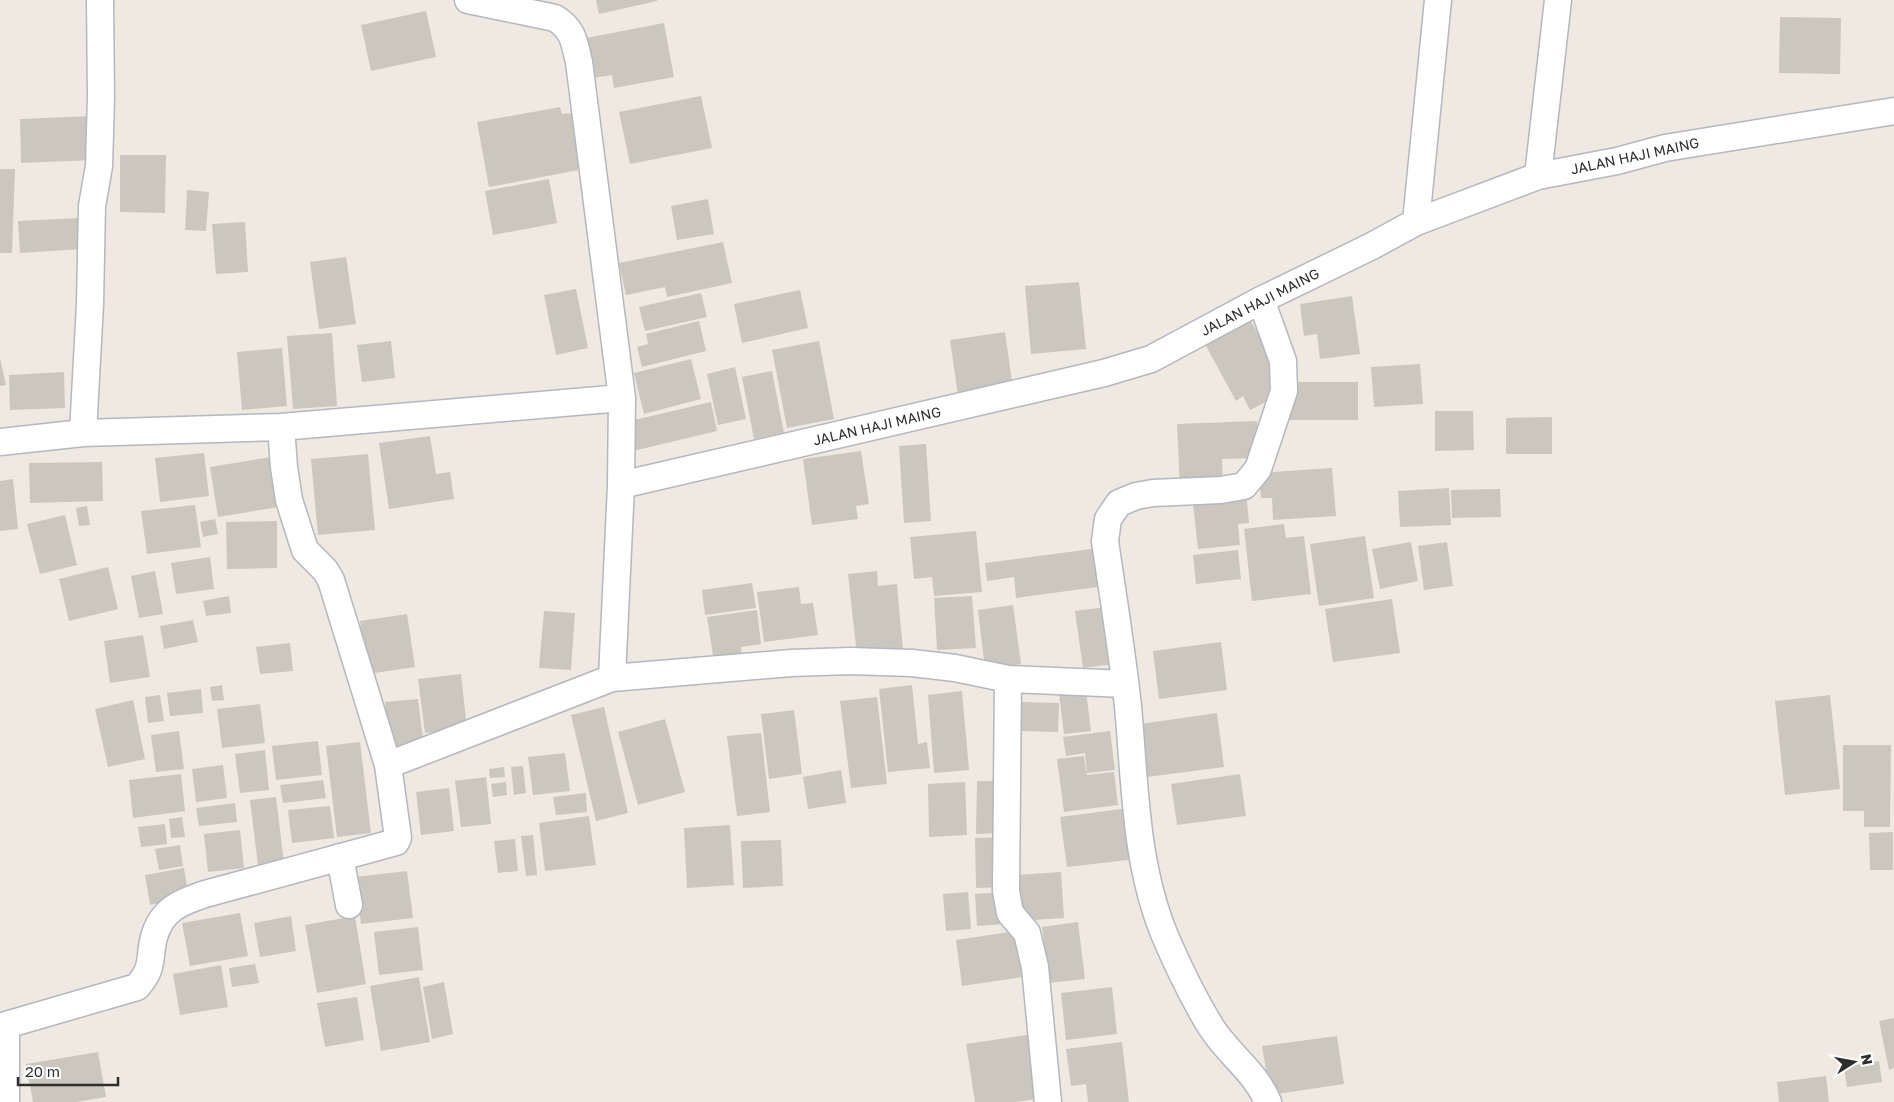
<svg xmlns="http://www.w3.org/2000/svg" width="1894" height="1102" font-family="'Golos Text',sans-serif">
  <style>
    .building { fill: #cbc7bf }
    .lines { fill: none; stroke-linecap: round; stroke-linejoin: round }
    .street-casing { stroke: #b4b7c1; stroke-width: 29 }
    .street { stroke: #fff; stroke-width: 26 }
    .labels { text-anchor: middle; stroke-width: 4; stroke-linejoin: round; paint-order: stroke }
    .street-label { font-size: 14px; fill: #2e2e2e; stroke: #fff }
  </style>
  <rect width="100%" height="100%" fill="#efe9e1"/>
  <path class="building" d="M596,0h61v1l-58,13z
    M426,11l10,46 -65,14 -10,-46z
    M1780,17l61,1 -1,56 -61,-1z
    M664,23l10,54 -60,11 -2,-13 -24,4 -7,-40z
    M701,96l11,52 -82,16 -11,-52z
    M560,107l2,7 11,-1 11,56 -95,18 -12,-65z
    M92,116l2,44 -73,3 -1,-44z
    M120,155h46l-1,58 -45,-1z
    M0,169h15l-3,84h-12z
    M549,179l8,44 -64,12 -8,-44z
    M187,190l22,2 -3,39 -21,-1z
    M708,199l6,35 -37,6 -6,-34z
    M79,218l2,31 -61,4 -2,-32z
    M245,222l3,50 -32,2 -4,-50z
    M723,242l9,41 -65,14 -2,-10 -39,8 -7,-32z
    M346,257l10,67 -37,5 -9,-67z
    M1079,282l7,67 -55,5 -6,-68z
    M576,289l12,59 -32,7 -12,-60z
    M800,290l8,38 -66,15 -8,-39z
    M701,293l6,24 -62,14 -6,-24z
    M1352,296l8,58 -40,5 -3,-25 -13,2 -4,-32z
    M1250,319l31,57 -12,7 7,14 -26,13 -7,-14 -7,5 -31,-57z
    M699,321l7,30 -64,16 -5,-20 11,-3 -2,-10z
    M1005,332l8,57 -55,7 -8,-56z
    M332,333l5,73 -44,3 -6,-73z
    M391,341l4,37 -33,4 -5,-37z
    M819,341l15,78 -47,9 -15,-78z
    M282,348l5,58 -45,4 -5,-58z
    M0,358l6,27 -6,1z
    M691,359l10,40 -57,15 -10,-41z
    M1420,364l3,40 -49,3 -3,-40z
    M735,367l11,52 -28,6 -11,-51z
    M772,371l12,62 -30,6 -12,-62z
    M64,372l1,36 -55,2 -1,-35z
    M1288,382h70v38h-69z
    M711,402l6,29 -84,20 -7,-29z
    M1435,411h38l1,39 -39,1z
    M1552,417v37h-46v-36z
    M1257,421l2,37 -37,1 1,28 -43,2 -3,-65z
    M430,436l6,38 14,-2 4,27 -65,10 -10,-66z
    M926,444l5,77 -27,2 -5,-77z
    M861,451l8,53 -13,2 2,13 -46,6 -9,-66z
    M204,453l5,43 -49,6 -5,-44z
    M368,454l7,76 -57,5 -7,-76z
    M271,457l8,50 -61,10 -8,-50z
    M102,462l1,39 -73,2 -1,-40z
    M1332,468l4,48 -63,4 -1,-22h-11l-2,-25z
    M13,479l5,50 -18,2v-50z
    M1449,488l2,37 -51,2 -2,-36z
    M1500,489l1,28 -49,1 -1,-28z
    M1246,490l3,33 -11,1 2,21 -42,4 -6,-54z
    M195,505l6,42 -54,7 -6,-43z
    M87,506l3,19 -11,1 -3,-18z
    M65,515l12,50 -37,9 -13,-50z
    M215,519l3,15 -15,3 -3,-15z
    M277,521v47l-50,1 -1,-47z
    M1284,524l2,14 18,-2 7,58 -59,7 -8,-72z
    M976,531l6,61 -48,4 -2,-19 -18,2 -4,-42z
    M1365,536l9,62 -55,8 -9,-62z
    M1411,542l7,39 -38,8 -8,-40z
    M1447,542l6,44 -29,4 -6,-44z
    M1099,548l5,38 -88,12 -2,-21 -27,4 -2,-18z
    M1238,550l3,29 -45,5 -3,-29z
    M210,557l4,32 -38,5 -5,-31z
    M108,567l10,42 -49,12 -10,-42z
    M155,571l8,43 -24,4 -8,-42z
    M877,571l1,15 19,-2 6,66 -46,5 -9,-81z
    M752,583l4,25 -51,7 -3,-25z
    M799,587l2,17 12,-1 5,32 -54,7 -7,-50z
    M229,596l2,17 -25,3 -3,-15z
    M972,596l4,52 -39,2 -3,-52z
    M1392,599l8,54 -67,9 -8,-53z
    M1013,605l8,59 -36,5 -7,-59z
    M1106,607l8,57 -31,4 -8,-57z
    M757,610l4,34 -20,3 1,11 -28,4 -7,-45z
    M544,611l31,2 -4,57 -32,-2z
    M407,614l8,53 -47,7 -8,-53z
    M193,620l5,22 -34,7 -4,-23z
    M143,635l7,42 -40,6 -6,-42z
    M1221,642l6,48 -68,9 -6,-48z
    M290,643l3,28 -33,3 -4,-27z
    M461,674l6,55 -42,4 -7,-54z
    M222,685l2,15 -12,1 -2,-14z
    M912,685l6,59 9,-2 3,26 -42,4 -9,-83z
    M201,689l2,24 -33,3 -3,-23z
    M962,691l7,79 -35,3 -6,-78z
    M1086,691l5,40 -27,3 -5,-40z
    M160,695l4,26 -16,2 -3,-26z
    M1830,695l10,94 -55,6 -10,-94z
    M877,697l10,87 -36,4 -11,-87z
    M418,699l6,48 -33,4 -6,-49z
    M133,700l12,59 -37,8 -13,-58z
    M1021,702l38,1 -1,29 -38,-1z
    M260,704l5,39 -43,5 -5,-39z
    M604,707l24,106 -32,8 -25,-106z
    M794,710l8,64 -33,5 -8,-65z
    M1217,713l7,54 -77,10 -7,-53z
    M665,719l20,73 -47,13 -20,-73z
    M179,731l5,38 -28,3 -5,-37z
    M1110,731l5,39 -28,3 -2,-20 -19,3 -3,-19z
    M761,733l9,79 -33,4 -10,-80z
    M318,741l4,34 -46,5 -4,-34z
    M360,742l11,91 -34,4 -11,-91z
    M1843,745h48l-1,82h-26v-16h-21z
    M265,750l4,40 -29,3 -5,-39z
    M565,753l5,38 -37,4 -5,-38z
    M1084,756l3,19 27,-3 4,33 -54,7 -7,-53z
    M223,765l4,33 -31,4 -4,-33z
    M523,766l3,27 -12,2 -3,-28z
    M504,767l1,10 -15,1 -1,-9z
    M841,770l5,33 -38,6 -5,-32z
    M181,774l4,37 -52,7 -4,-38z
    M1240,774l6,42 -69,9 -6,-41z
    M486,777l5,47 -30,3 -6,-46z
    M323,780l3,18 -43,5 -3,-18z
    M977,781h26v52l-27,1z
    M506,782l1,13 -14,2 -2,-13z
    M965,782l2,53 -38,2 -1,-53z
    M449,788l5,43 -33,4 -5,-43z
    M586,793l1,19 -31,3 -3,-18z
    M276,797l8,66 -26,3 -8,-66z
    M235,803l2,19 -38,4 -3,-18z
    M330,806l4,32 -42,5 -4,-33z
    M1129,808l7,51 -69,8 -7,-50z
    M589,816l7,49 -51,6 -6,-48z
    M182,817l3,20 -14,1 -2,-19z
    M165,824l2,20 -26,3 -3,-20z
    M730,825l4,60 -47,3 -3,-60z
    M240,830l4,38 -36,4 -4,-38z
    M1893,832v38h-23l-1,-37z
    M533,835l4,40 -11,1 -5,-40z
    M1004,837l1,50 -29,1 -1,-50z
    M515,839l3,32 -20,2 -4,-32z
    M781,840l2,46 -40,2 -2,-47z
    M180,845l3,21 -24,4 -4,-21z
    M184,868l5,30 -39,7 -5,-30z
    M407,871l6,47 -52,6 -6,-47z
    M1061,872l3,46 -46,3 -3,-46z
    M968,892l3,37 -25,2 -3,-37z
    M1003,892l2,32 -28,2 -2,-32z
    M240,913l8,43 -58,10 -8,-43z
    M291,916l5,35 -36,6 -6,-34z
    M355,916l11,68 -49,9 -12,-68z
    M1078,922l7,57 -36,4 -7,-56z
    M418,927l5,43 -44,5 -5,-43z
    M1023,930l7,46 -68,10 -6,-46z
    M255,964l4,19 -27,4 -3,-19z
    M221,965l7,42 -48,8 -7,-41z
    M419,977l11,65 -49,9 -11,-65z
    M444,982l9,52 -21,5 -9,-52z
    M1112,987l5,47 -51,6 -5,-47z
    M357,997l7,43 -39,7 -8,-44z
    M1894,1018v50l-5,2 -10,-49z
    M1033,1034l10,64 -27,4h-41l-9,-58z
    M1337,1036l7,48 -74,11 -8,-49z
    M1122,1042l7,60h-41l-2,-18 -15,2 -5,-37z
    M98,1052l8,45 -30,5h-43l-7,-38z
    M1879,1061l3,21 -35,5 -3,-20z
    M1826,1076l3,26h-50l-2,-20z"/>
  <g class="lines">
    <g class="street-casing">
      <path id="street" d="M468,0l87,18c19,12 19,24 24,44l43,336 -1,87 -9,193
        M1538,176l20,-176
        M1416,222l22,-222
        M1261,300l22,61 1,30 -26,78 -14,17 -23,4 -68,3 -17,3 -17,7 -11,16 -3,22c8,55 17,110 23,165 7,77 7,158 37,230 12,28 30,65 46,91 17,27 44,44 57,75
        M83,433l7,-129 2,-98 7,-40 2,-69 -1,-97
        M0,442l83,-9 198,-6 341,-29
        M621,485l483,-112 47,-14 110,-59 111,-54 44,-24 122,-46 79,-15 48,-13 229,-37
        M1008,679l-2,212 4,22 17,20 8,34 13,135
        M388,765l224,-87 179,-15 59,-2 62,2 43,5 53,11 117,5
        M340,857l9,48
        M6,1102v-77l131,-38c18,-21 11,-27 17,-50 8,-28 27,-35 51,-43l191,-52 2,-4 -10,-73 -57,-185 -6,-10 -20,-20 -16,-50 -5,-33 -3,-40"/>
    </g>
    <use href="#street" class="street"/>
  </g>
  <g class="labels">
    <g class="street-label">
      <text transform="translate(1635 156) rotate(-12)" y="5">JALAN HAJI MAING</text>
      <text transform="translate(1260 302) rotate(-27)" y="5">JALAN HAJI MAING</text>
      <text transform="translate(877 426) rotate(-13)" y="5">JALAN HAJI MAING</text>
    </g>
  </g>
  <g transform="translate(1854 1062) rotate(79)" stroke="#ffffff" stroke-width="4" paint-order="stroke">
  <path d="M0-4L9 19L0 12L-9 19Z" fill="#2e2e2e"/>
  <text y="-8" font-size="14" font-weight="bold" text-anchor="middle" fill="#2e2e2e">N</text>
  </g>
  <path d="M18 1077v8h100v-8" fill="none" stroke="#2e2e2e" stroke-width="2.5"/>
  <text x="25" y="1077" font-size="15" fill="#2e2e2e" stroke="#ffffff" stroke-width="4" paint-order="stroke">20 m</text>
</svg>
